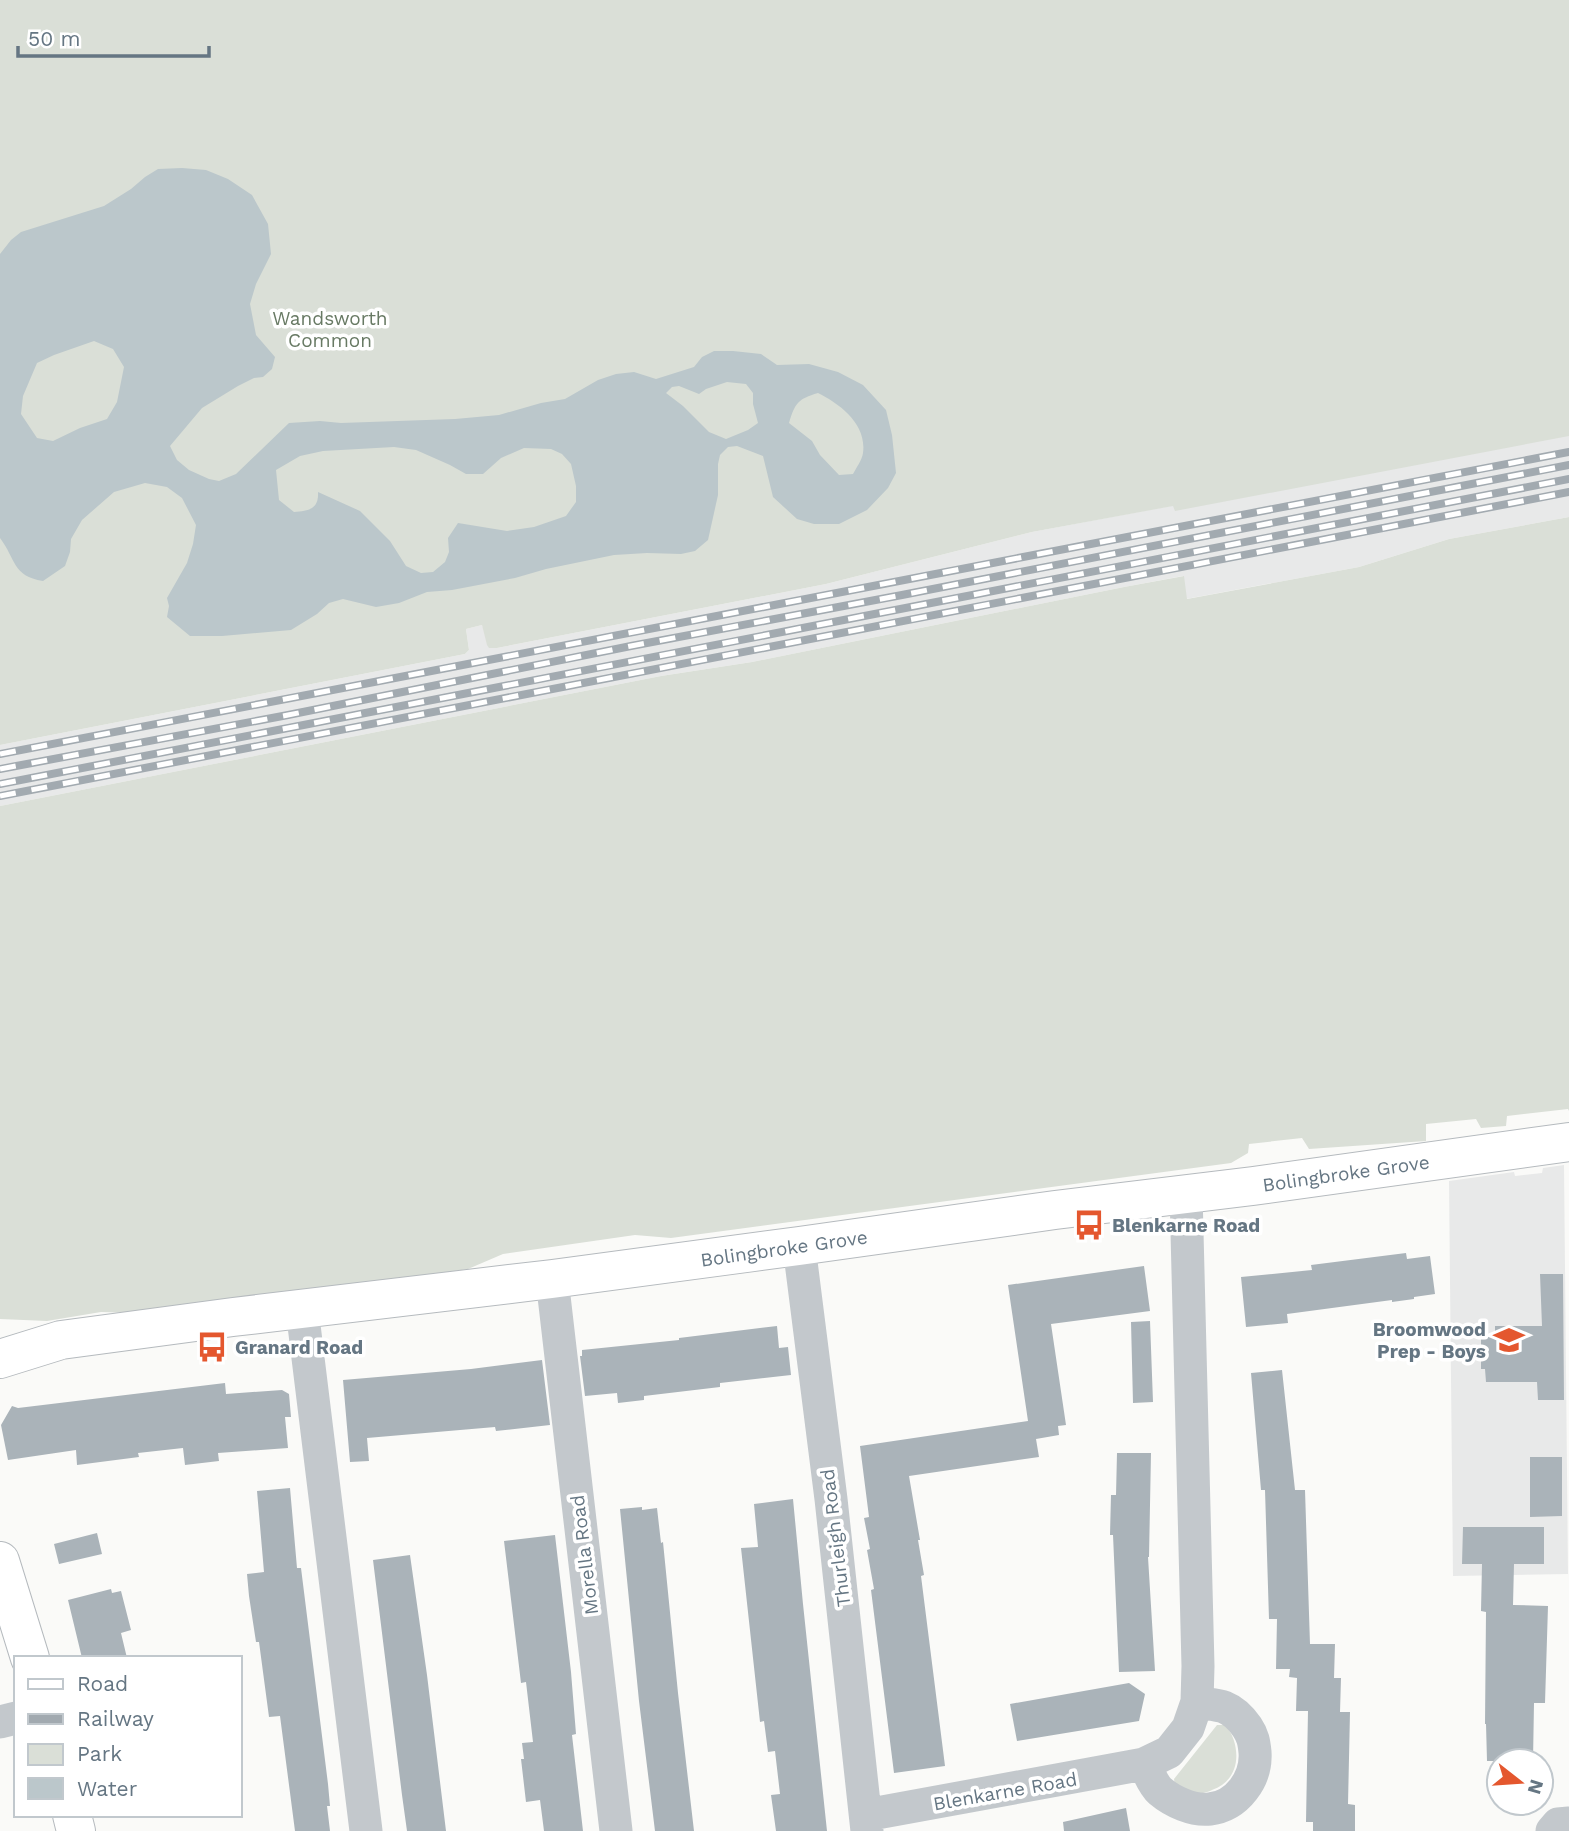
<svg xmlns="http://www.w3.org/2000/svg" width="1569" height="1831" font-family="'Work Sans',sans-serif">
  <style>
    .built { fill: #e8e9e9 }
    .green { fill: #dadfd7 }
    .water { fill: #bbc7cb; fill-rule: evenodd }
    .building { fill: #aab3b9 }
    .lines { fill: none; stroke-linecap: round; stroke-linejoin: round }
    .major-casing { stroke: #b5babe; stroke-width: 40 }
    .minor { stroke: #c3c8cc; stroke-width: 33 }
    .major { stroke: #fff; stroke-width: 38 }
    .rail-casing { stroke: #a2aab0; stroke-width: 8 }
    .rail { stroke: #fff; stroke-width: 5; stroke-dasharray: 16; stroke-linecap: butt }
    .labels { text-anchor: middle; stroke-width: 7; stroke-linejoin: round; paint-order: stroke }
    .park-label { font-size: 19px; fill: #687a64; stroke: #fff }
    .street-label { font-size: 19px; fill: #657683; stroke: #fff }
    .poi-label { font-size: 19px; font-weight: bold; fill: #657683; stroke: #fff; text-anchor: start }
  </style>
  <rect width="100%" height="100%" fill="#fafaf8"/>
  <path class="built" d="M1569,431v86l-120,22 -90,28 -173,32 -3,-23 -59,11 -372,75 -91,14 -661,130v-61l465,-91 4,-4 -3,-21 16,-4 11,23h4l329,-64 206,-52z
    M1564,1165l4,409 -115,2 -4,-395 65,-9 1,4 27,-3 1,-5z"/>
  <path class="green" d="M0,0h1569v436l-394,75 -2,-5 -141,26 -206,52 -329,64h-8l-2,-3 -5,-20 -16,4 3,21 -4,4 -465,91z
    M1569,517v594l-1,-2 -61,7 -1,10 -25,2 -5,-9 -50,5v17l-117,8 -7,-11 -53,6 -1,9 -17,10 -560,75 -36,-3 -132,19 -35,15 -294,45 -73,-2 -54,9 -47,-2v-513l661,-130 91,-14 372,-75 60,-11 3,23 172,-32 90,-28z
    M1217,1725h9c16,22 15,55 -14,65 -2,1 -8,3 -10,3 -9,0 -19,-5 -27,-7l-1,-7z"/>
  <path class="water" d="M182,168l24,2 22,9 24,16 16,29 3,30 -15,30 -6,20 6,31 19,22 -3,12 -9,8 -9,1 -16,8 -36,22 -32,38 7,14 12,10 20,9 10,2 17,-7 53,-51 31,-2 21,2 114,-4 44,-4 42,-12 24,-4 33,-19 18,-6 18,-2 22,7 38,-12 8,-10 12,-6h19l28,3 16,11 32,-1 29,8 25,13 23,25 6,25 4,38 -8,15 -21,22 -28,14h-25l-17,-5 -24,-22 -10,-41 -26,-10 -9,1 -8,8 -2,9v31l-10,45 -13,11 -14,3 -34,-1 -33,2 -68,14 -31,9 -63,12 -25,2 -28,11 -23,4 -33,-8 -14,4 -12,11 -26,16 -69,6h-32l-23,-19 2,-11 -2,-8 20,-35 6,-19 3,-19 -14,-27 -15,-11 -22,-4 -31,9 -32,28 -11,19 -1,13 -5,14 -22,15c-31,-5 -27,-22 -43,-43v-284l11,-14 10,-8 83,-26 27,-17 14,-12 13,-8zM94,341l19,8 11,18 -7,35 -10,17 -27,9 -27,13 -16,-3 -16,-24 2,-18 14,-33 17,-8zM727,382l19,2 7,9v11l5,19 -10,7 -22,9 -17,-7 -26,-26 -17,-13 6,-6 7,-1 20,8 7,-5zM818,393c22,11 49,31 45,60 -1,7 -7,15 -10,21l-14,1 -19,-20 -8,-14 -23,-18c6,-20 9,-24 29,-30zM394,447l22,3 34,15 16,9h17l18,-16 23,-10 27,1 11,5 9,10 5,22v16l-10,14 -32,11 -27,4 -49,-8 -10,15 1,14 -4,10 -12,10 -12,1 -15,-7 -16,-25 -30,-30 -42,-19c1,17 -9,19 -24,20l-15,-12 -3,-30 24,-14 23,-5z"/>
  <path class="building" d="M1406,1253l1,6 23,-3 5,38 -21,3v2l-22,3v-2l-105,14 1,9 -42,4 -5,-50 71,-7 -1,-5z
    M1144,1266l6,45 -99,13 15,101 -8,1 1,9 -23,4 3,18 -130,19 11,64h-2l6,35 -3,1 24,190 -51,7 -23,-183 3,-1 -7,-39 3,-1 -6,-31 5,-1 -9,-71 168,-25 -20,-136z
    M1540,1274h23l1,126h-26l-1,-18h-51l-1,-13h-4v-34h14v-9h47z
    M1150,1321l3,81 -20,1 -2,-81z
    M777,1326l2,22 9,-1 3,28 -71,8v4l-76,9v4l-26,3 -1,-10 -32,3 -5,-40h2v-6l97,-10v-2z
    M542,1360l8,65 -54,6 -1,-4 -128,11 2,23 -19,1 -7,-82 128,-11z
    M1282,1370l13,120h10l5,154h25l-1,34h7l-1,34h10l-2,92 7,1v26h-42v-9h-7l2,-111h-12l1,-33 -8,-1 1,-8h-14l1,-50h-8l-4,-129h-4l-10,-117z
    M225,1383l1,11 56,-4 7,4 2,23h-6l3,31 -70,5 1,8 -34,4 -2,-17 -45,5 1,4 -62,8 -1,-15 -68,10 -7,-35 11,-19 6,2z
    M1117,1453h34l-2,104h-1l7,114 -36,1 -6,-137h-3l1,-40h5z
    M1530,1457h32v59l-32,1z
    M290,1488l7,80h4l27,216 2,22h-3l3,25h-35l-15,-115 -11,1 -10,-75h-3l-7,-46 -2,-22 17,-2 -7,-81z
    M793,1499l10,105 24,227h-51l-5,-36 9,-1 -5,-43 -7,1 -4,-31 -4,1 -19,-174 17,-1 -4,-43z
    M642,1507v3l15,-2 4,35 2,-1 15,151 16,138h-39l-16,-130 -19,-192z
    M1463,1527h81v37h-30l-1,41 35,1 -3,97h-11l-1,58h-46l-1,-37h-1l1,-112 -5,-1 1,-47h-20z
    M97,1533l5,21 -43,10 -5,-20z
    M555,1535l16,137 5,62 -4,1 11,96h-39l-4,-31 -14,2 -5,-43h3l-2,-16 11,-1 -7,-60 -5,1 -17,-142z
    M410,1555l17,120 19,156h-39l-5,-36 -29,-235z
    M111,1589l1,4 9,-2 10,39 -10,3 6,25h-45l-14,-58z
    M1129,1683l16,11 -6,27 -122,20 -7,-37z
    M1126,1808l4,23h-66l-1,-9z"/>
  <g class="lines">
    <g class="major-casing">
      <path id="major" d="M0,1359l61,-19 172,-23 319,-38 247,-33 256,-36 198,-24 316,-44
        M0,1561l30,97
        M72,1815l4,16"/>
    </g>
    <path class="minor" d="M799,1246l32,253 36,332
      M552,1279l64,552
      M302,1309l64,522
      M0,1722l16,-4
      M1144,1764c5,9 9,21 16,27 13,11 33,20 50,18 27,-3 47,-30 45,-57 -1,-10 -2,-16 -8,-25 -6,-9 -13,-16 -23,-20 -8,-3 -19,-3 -27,-5
      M866,1815l278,-51 25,-12 19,-24 9,-26 1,-36 -12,-473
      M1552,1831l6,-7 11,-1"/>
    <use href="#major" class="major"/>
    <g class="rail-casing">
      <path id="rail" d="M0,754l1569,-302
        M0,769l288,-54 343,-69 271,-51 667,-130
        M0,784l1569,-305
        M0,796l1569,-304"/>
    </g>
    <use href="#rail" class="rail"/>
  </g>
  <defs>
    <g id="bus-bare" transform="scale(2.415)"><path d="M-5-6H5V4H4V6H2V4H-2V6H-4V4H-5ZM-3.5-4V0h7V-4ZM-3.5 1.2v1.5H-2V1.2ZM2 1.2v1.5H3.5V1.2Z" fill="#e4572e" stroke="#fff" stroke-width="2.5" paint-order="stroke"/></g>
    <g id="school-bare" transform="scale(2.415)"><path d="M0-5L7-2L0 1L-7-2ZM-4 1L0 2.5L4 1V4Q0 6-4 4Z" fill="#e4572e" stroke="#fff" stroke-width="2.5" paint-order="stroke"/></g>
  </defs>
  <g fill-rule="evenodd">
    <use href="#bus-bare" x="1089" y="1225"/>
    <use href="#school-bare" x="1509" y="1340"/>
    <use href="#bus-bare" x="212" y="1347"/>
  </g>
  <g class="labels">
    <g class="park-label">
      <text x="330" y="325">Wandsworth<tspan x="330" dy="22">Common</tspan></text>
    </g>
    <g class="street-label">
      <text transform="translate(1346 1173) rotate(-8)" y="7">Bolingbroke Grove</text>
      <text transform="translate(784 1248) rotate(-8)" y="7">Bolingbroke Grove</text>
      <text transform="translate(835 1538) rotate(-97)" y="7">Thurleigh Road</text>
      <text transform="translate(584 1555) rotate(-97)" y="7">Morella Road</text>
      <text transform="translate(1005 1791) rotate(-10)" y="7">Blenkarne Road</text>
    </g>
    <g class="poi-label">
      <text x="1112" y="1232">Blenkarne Road</text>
      <text x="1486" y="1336" text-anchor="end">Broomwood<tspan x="1486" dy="22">Prep - Boys</tspan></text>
      <text x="235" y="1354">Granard Road</text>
    </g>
  </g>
  <rect x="14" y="1656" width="228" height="161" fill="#ffffff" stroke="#c1c8cd" stroke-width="2"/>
  <rect x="28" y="1679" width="35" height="10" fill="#ffffff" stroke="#c1c8cd" stroke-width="2"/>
  <text x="77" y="1691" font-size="21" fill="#657683">Road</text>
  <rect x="28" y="1714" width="35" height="10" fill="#a2aab0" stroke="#c1c8cd" stroke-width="2"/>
  <text x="77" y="1726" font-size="21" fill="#657683">Railway</text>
  <rect x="28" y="1744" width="35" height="21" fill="#dadfd7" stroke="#c1c8cd" stroke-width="2"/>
  <text x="77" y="1761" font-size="21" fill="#657683">Park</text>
  <rect x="28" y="1778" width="35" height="21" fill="#bbc7cb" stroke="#c1c8cd" stroke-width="2"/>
  <text x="77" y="1796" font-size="21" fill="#657683">Water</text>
  <g transform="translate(1520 1782) rotate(107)"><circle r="33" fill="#ffffff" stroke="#c1c8cd" stroke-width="2"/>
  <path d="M0-5L12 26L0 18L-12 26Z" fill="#e4572e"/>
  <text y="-10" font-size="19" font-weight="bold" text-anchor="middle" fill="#657683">N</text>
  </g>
  <path d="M18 46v10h191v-10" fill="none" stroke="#657683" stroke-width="3.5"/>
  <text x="28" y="46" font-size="21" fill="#657683" stroke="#ffffff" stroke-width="5" paint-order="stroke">50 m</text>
</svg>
